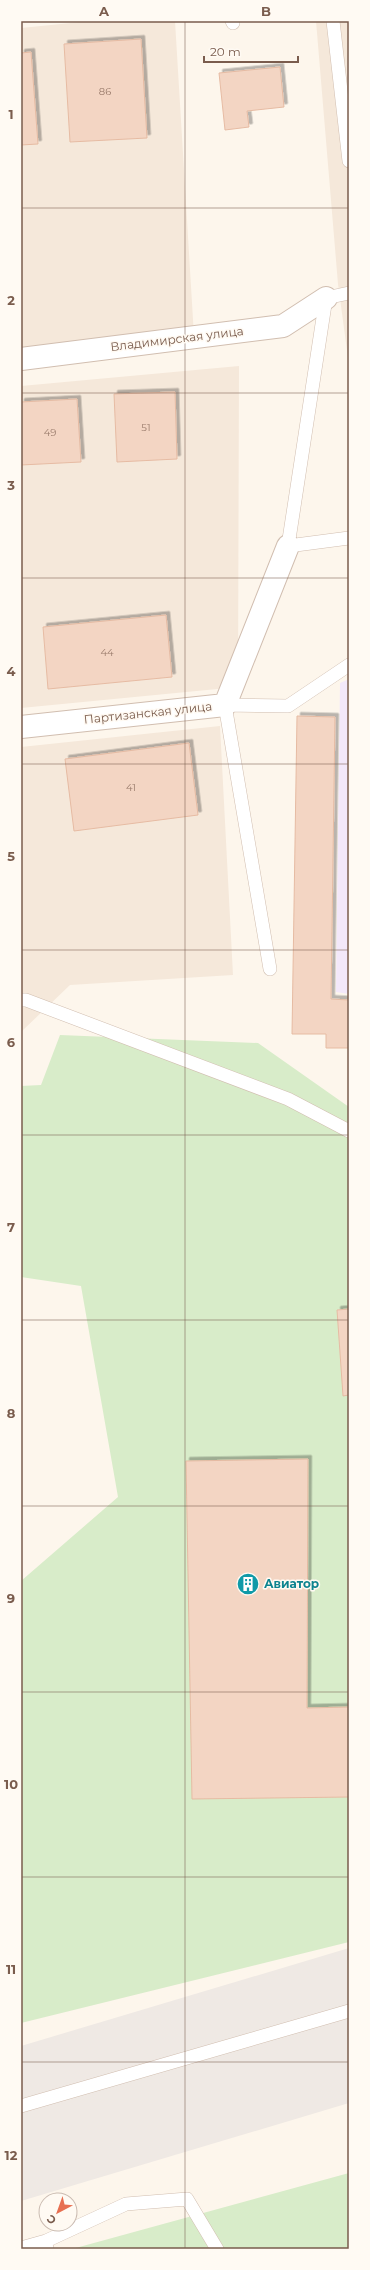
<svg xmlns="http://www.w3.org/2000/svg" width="370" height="2270" font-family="Montserrat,sans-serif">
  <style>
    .residential { fill: #f5e8da }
    .industrial { fill: #efe9e4 }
    .education { fill: #f3e8fa }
    .green { fill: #d8ecc9 }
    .building { fill: #f3d5c3; stroke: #e6bba3; filter: url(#shadow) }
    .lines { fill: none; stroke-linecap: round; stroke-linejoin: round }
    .lane-casing { stroke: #d1beb0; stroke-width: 14 }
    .street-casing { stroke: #d1beb0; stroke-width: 24 }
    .lane { stroke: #fff; stroke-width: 13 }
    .street { stroke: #fff; stroke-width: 22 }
    .grid { fill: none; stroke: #7a5c4d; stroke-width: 1; stroke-opacity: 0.55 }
    .labels { text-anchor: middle; stroke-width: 3; stroke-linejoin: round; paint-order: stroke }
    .number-label { font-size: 10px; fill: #987a6a }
    .street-label { font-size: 12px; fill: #7a5c4d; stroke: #fffaf3 }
    .culture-label { font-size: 12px; font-weight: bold; fill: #0d838f; stroke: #fffaf3; text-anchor: start }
    .neatline { fill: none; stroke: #7a5c4d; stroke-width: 1.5 }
    .grid-label { font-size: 13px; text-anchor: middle; font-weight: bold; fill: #7a5c4d }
  </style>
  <defs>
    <filter id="shadow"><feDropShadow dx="3.5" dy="-3.5" stdDeviation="0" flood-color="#0004"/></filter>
  </defs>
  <rect width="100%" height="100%" fill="#fdf6ec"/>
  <path class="residential" d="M91,21h84l19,315 -173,17v-325z
    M316,21h33v344l-11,-81z
    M239,366l-1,321 -217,21v-322z
    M220,726l13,249 -163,10 -49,47v-285z"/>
  <path class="industrial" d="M349,1948v155l-328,98v-155z"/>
  <path class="education" d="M349,679v315l-13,-2 4,-309z"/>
  <path class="green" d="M60,1035l198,8 91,64v835l-328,81v-442l97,-84 -37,-211 -60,-9v-191l20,-1z
    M349,2173v76h-277z"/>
  <path class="building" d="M141,39l6,99 -77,4 -6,-98z
    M31,52l7,92 -17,1v-92z
    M280,67l4,40 -37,4 2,16 -24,3 -6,-57z
    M175,392l2,67 -60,3 -3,-68z
    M77,399l4,63 -60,3v-63z
    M166,615l6,62 -124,12 -5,-62z
    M297,716l38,1 -4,282 18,1v48h-23v-14h-34z
    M189,743l9,72 -124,16 -9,-72z
    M349,1309v86l-6,1 -6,-86z
    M308,1459l-1,249 42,-1v90l-157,2 -6,-338z"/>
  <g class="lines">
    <g class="lane-casing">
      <path id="lane" d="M232,21l1,2
        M333,21l16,140
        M349,293l-23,5 -38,248 61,-8
        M270,969l-45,-264 63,1 61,-41
        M21,1000h5l262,99 61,32
        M21,2106l328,-95
        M46,2241l80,-37 61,-5 30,50
        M21,2248l25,-7 1,8"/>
    </g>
    <g class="street-casing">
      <path id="street" d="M21,359l262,-33 43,-28
        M21,727l204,-22 63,-159"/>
    </g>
    <use href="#lane" class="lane"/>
    <use href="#street" class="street"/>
  </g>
  <path class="grid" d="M185,21v2228M21,208h328M21,393h328M21,578h328M21,764h328M21,950h328M21,1135h328M21,1320h328M21,1506h328M21,1692h328M21,1877h328M21,2062h328"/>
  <defs>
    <g id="building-disc" transform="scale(1.15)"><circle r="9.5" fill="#0f9aa8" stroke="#fffaf3"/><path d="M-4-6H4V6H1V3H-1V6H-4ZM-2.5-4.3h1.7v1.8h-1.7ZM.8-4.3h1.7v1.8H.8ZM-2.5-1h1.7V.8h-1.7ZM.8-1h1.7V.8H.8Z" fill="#fff"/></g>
  </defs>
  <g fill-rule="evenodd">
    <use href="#building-disc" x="248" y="1584"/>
  </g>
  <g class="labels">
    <g class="number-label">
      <text x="105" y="95">86</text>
      <text x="146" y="431">51</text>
      <text x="50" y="436">49</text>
      <text x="107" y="656">44</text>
      <text x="131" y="791">41</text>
    </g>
    <g class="street-label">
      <text transform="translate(177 339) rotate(-7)" y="4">Владимирская улица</text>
      <text transform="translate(148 713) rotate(-6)" y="4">Партизанская улица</text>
    </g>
    <g class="culture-label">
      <text x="264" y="1588">Авиатор</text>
    </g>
  </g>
  <rect width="370" height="2270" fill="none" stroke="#fffaf3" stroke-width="44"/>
  <g transform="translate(58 2212) rotate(221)"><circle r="19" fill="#fffaf3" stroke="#cabbb1"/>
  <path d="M0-3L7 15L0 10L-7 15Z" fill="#e76f51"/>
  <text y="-6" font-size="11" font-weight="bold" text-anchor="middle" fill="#7a5c4d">С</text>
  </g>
  <path d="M204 56v6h94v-6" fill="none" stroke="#7a5c4d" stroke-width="2"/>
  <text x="210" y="56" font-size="12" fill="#7a5c4d" stroke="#fffaf3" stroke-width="3" paint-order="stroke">20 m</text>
  <rect x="22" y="22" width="326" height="2226" class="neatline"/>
  <g class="grid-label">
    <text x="104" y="16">A</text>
    <text x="266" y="16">B</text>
    <text x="11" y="119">1</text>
    <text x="11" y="305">2</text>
    <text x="11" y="490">3</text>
    <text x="11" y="676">4</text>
    <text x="11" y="861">5</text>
    <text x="11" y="1047">6</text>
    <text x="11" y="1232">7</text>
    <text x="11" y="1418">8</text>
    <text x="11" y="1603">9</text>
    <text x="11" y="1789">10</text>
    <text x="11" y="1974">11</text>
    <text x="11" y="2160">12</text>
  </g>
</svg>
